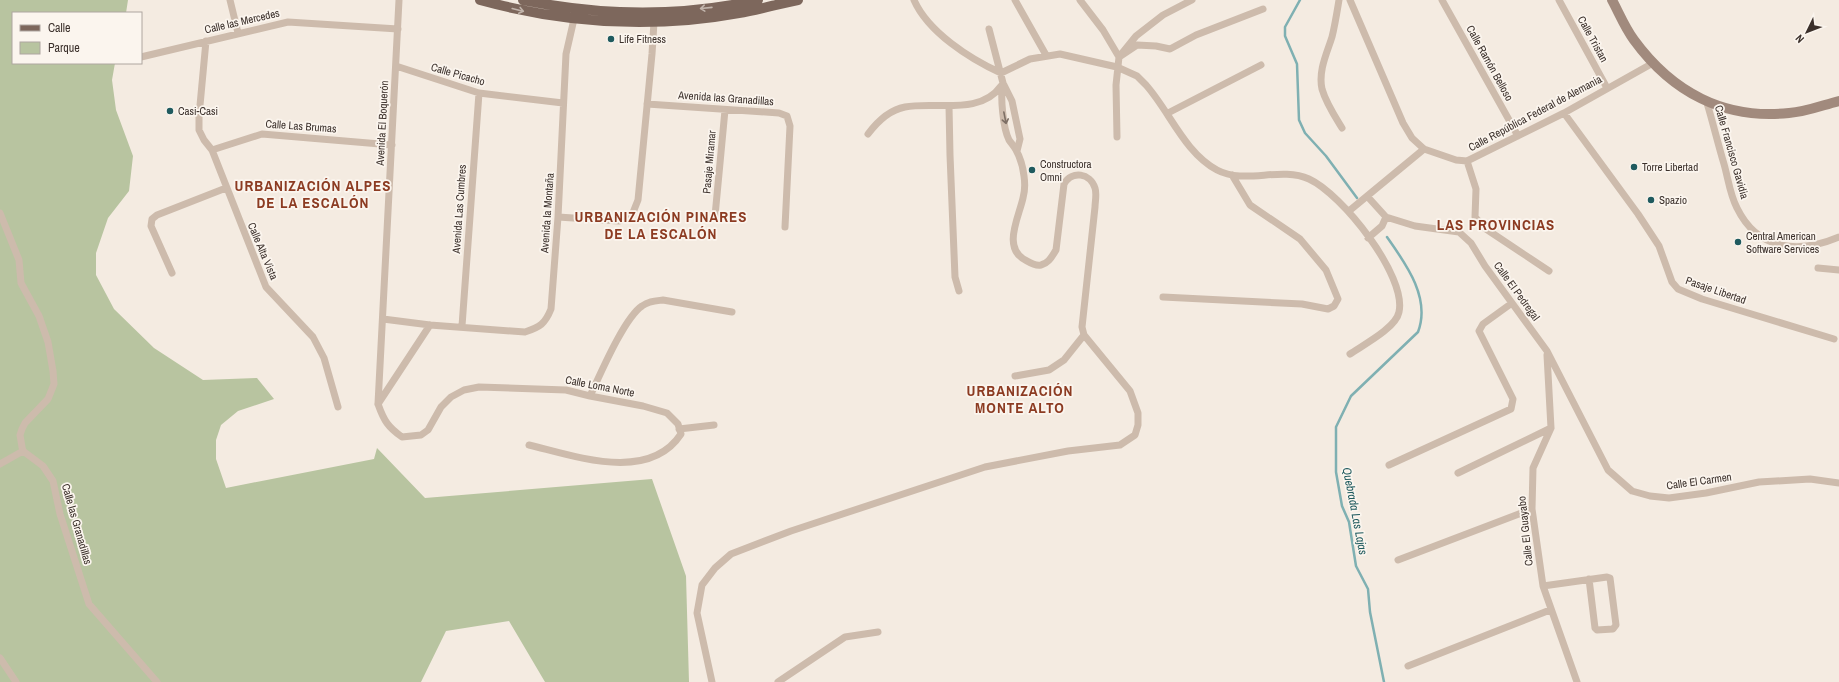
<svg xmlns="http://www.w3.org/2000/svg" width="1839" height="682" font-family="'Archivo Narrow',sans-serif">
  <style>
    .green { fill: #b8c4a0 }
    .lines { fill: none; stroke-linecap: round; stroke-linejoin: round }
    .stream { stroke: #7fb0b2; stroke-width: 2.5 }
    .street { stroke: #cdbbac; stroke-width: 7 }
    .secondary { stroke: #a18a7d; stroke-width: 10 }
    .primary { stroke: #7d675c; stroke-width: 10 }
    .oneway { stroke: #c2b5ac }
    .oneway2 { stroke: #7d6f65 }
    .poi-dot { fill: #1f5a5e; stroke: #fbf5ee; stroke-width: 1.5 }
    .labels { text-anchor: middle; stroke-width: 3.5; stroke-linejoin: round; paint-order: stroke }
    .street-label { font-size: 11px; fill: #3b302b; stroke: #fbf5ee }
    .poi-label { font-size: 11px; fill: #3b302b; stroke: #fbf5ee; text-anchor: start }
    .water-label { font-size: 12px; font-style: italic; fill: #1f5a5e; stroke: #fbf5ee }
    .district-label { font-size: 15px; font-weight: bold; letter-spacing: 1px; fill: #8c3b22; stroke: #fbf5ee }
  </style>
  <rect width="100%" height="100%" fill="#f4ebe1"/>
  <path class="green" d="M0,0h128l-2,13h-113v50h102l-3,17 4,30 17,46 -4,35 -21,27 -12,35v22l18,34 40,39 49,32 54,-2 17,21 -36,12 -17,14 -5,15v19l10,29 148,-29 3,-11 48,50 227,-19 34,97 3,106h-144l-36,-61 -63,10 -25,51h-421z"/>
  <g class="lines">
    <path class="stream" d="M1300,0l-15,27v9l12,28 2,56 6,13 21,23 31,42
      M1384,682l-14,-70 -2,-23 -12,-23 -7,-44 -7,-16 -6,-34v-45l15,-31 67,-64c13,-34 -12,-68 -31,-95"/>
    <path class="street" d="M230,0l8,33
      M399,0l-21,404c6,17 10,23 24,33l19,-2 7,-5 13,-23 10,-10 13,-7 15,-3 87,3 24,6 53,10 24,7 11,11 3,10c-32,49 -106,22 -152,11
      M914,0c14,32 56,59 87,73l29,-14 30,-5 57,13 20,9 9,9c24,27 38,67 71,85 28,15 63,-4 92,9 33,15 98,97 90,133 -3,16 -36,33 -49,42
      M1015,0l31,55
      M1080,0l23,30 16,27 17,-21 27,-21 29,-15
      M1339,0c-2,12 -4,25 -7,37 -5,16 -14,34 -10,52 4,14 12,26 20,39
      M1350,0l53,123 9,15 12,11 32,11 11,1 97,-48 89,-50
      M1442,0l76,136
      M1559,0l48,88
      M989,29l14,54 9,18 8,38 -3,12
      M206,41l-7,75v14l5,10 8,10 54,137 47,50 11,21 14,49
      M141,57l147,-35 110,7
      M396,66l83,27 84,10
      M1707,103c6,20 11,41 17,61 4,14 6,31 13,44 21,43 62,46 102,29
      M647,104l132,9 8,3 3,10 -5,101
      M949,106l1,49 5,122 4,14
      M1168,113l93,-48
      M1564,113l74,101 21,32 13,36 6,7 24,10 132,40
      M868,134c9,-12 21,-24 37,-27 30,-6 75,9 96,-21
      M1117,137l-1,-52 3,-28 18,-12 19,1 14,3 26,-14 67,-26
      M212,150l50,-16 130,11
      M1467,161l9,28 -1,28 11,12 63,42
      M1367,196l19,21 29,9 44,6 12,11 14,23 62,85 61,119 24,21 18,5 19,2 37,-5 53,-11 51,-3 29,4
      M1349,211l75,-62
      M0,213l19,47 2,23 18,33 9,26 5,29 1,13 -6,15 -23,24 -3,6 -2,6 2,12 1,4 20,15 10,15 7,33 29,90 68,78
      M715,216l10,-106
      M558,217l61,4 13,-6 6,-15 14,-146 2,-32
      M1368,238l14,-12 4,-9
      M1818,268l21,2
      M172,273l-21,-47 1,-7 5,-4 69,-27
      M1163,297l139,7 26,5 6,-3 4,-7 -12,-29 -26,-31 -50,-34 -18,-30
      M383,319l47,6 95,7c15,-5 20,-8 26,-23l7,-92 8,-163 8,-35
      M462,326l17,-233
      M1547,355l4,73 -18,40 -1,41 11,77 34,96
      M1015,376l34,-6 15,-10 20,-25
      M590,396c10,-21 34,-78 52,-90 7,-5 13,-5 21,-6l69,12
      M378,404l52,-79
      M679,429l35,-4
      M0,464l23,-13
      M1389,465l122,-56 2,-10 -34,-68 4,-7 29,-21
      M1458,473l93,-45
      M1398,560l134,-51
      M1543,586l64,-9 3,1 6,47 -3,4 -16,1 -2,-2 -6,-49
      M0,658l16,24
      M1408,666l142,-56
      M712,682l-15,-69 5,-28 13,-17 16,-14 60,-23 194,-64 83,-16 52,-6 15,-10 3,-10v-12l-8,-22 -46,-56 -2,-8 13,-120c0,-5 2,-13 0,-19 -5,-15 -23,-18 -31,-4l-8,66c-4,6 -7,13 -15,15 -5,1 -9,-1 -14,-4 -26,-12 -8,-44 -4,-63 2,-7 2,-15 1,-22 -1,-8 -4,-19 -8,-26 -2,-4 -5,-7 -7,-10 -6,-12 -9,-44 -6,-57
      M778,682l67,-45 33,-5"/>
    <path class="secondary" d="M1612,0c7,13 13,28 22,40 38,52 90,80 155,73 17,-1 34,-8 50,-12"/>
    <path class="primary" d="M480,0c84,23 172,29 259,13 19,-3 39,-9 59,-13
      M523,0c78,16 158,17 235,0"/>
  </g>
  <defs><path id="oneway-shaft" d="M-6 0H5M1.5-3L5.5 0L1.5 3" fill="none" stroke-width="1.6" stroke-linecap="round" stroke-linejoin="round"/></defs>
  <g class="oneway">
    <use href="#oneway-shaft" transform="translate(706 8) rotate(174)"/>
    <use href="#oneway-shaft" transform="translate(518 10) rotate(14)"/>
  </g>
  <use class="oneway2" href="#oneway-shaft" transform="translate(1005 118) rotate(79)"/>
  <g class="poi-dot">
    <circle cx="611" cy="39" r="4"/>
    <circle cx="170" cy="111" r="4"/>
    <circle cx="1634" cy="167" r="4"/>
    <circle cx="1032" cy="170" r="4"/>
    <circle cx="1651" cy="200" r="4"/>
    <circle cx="1738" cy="242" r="4"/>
  </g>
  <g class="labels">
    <g class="street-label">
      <text transform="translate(242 21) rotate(-13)" y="4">Calle las Mercedes</text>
      <text transform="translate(1593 39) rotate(61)" y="4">Calle Tristan</text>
      <text transform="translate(1490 63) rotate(61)" y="4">Calle Ramón Belloso</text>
      <text transform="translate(458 74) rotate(16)" y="4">Calle Picacho</text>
      <text transform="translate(726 98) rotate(4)" y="4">Avenida las Granadillas</text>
      <text transform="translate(1535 113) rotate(-28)" y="4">Calle República Federal de Alemania</text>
      <text transform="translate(382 123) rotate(-87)" y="4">Avenida El Boquerón</text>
      <text transform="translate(301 126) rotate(4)" y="4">Calle Las Brumas</text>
      <text transform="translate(1732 152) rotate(74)" y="4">Calle Francisco Gavidia</text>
      <text transform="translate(709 162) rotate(-85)" y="4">Pasaje Miramar</text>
      <text transform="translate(459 209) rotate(-86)" y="4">Avenida Las Cumbres</text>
      <text transform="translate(547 213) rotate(-86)" y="4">Avenida la Montaña</text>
      <text transform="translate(263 251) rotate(67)" y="4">Calle Alta Vista</text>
      <text transform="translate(1716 290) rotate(19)" y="4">Pasaje Libertad</text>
      <text transform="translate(1517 291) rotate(54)" y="4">Calle El Pedregal</text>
      <text transform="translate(600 386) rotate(11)" y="4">Calle Loma Norte</text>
      <text transform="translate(1699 481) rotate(-8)" y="4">Calle El Carmen</text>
      <text transform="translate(77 524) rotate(74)" y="4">Calle las Granadillas</text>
      <text transform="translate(1525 531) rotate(-96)" y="4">Calle El Guayabo</text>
    </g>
    <g class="poi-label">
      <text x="619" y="43">Life Fitness</text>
      <text x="178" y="115">Casi-Casi</text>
      <text x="1040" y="168">Constructora<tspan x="1040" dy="13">Omni</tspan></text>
      <text x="1642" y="171">Torre Libertad</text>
      <text x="1659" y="204">Spazio</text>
      <text x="1746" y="240">Central American<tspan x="1746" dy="13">Software Services</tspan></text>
    </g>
    <g class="water-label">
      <text transform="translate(1355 511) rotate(79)" y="4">Quebrada Las Lajas</text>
    </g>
    <g class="district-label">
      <text x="313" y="191">URBANIZACIÓN ALPES<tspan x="313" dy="17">DE LA ESCALÓN</tspan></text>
      <text x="661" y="222">URBANIZACIÓN PINARES<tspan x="661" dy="17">DE LA ESCALÓN</tspan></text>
      <text x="1496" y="230">LAS PROVINCIAS</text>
      <text x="1020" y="396">URBANIZACIÓN<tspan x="1020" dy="17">MONTE ALTO</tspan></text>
    </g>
  </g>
  <rect x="12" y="12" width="130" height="52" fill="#fbf5ee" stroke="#aea6a0"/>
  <rect x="20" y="25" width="20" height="6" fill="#7d675c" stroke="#aea6a0"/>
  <text x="48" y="32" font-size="12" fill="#3b302b">Calle</text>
  <rect x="20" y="42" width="20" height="12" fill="#b8c4a0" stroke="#aea6a0"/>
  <text x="48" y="52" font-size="12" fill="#3b302b">Parque</text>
  <g transform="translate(1807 32) rotate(227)" stroke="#fbf5ee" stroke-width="3" paint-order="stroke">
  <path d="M0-3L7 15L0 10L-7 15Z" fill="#3b302b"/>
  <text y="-6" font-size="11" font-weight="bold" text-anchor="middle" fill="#3b302b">N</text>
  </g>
</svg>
